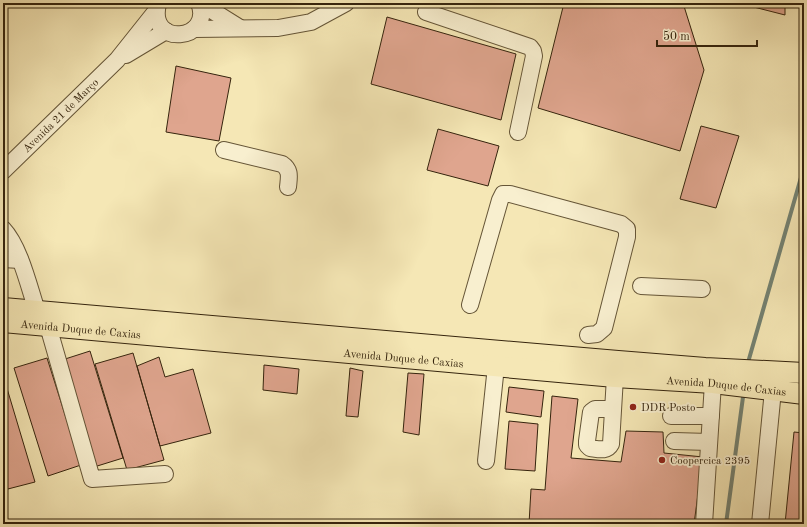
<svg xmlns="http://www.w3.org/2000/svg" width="807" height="527" font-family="'Old Standard TT',serif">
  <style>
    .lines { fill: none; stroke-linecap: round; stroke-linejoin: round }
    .stream { stroke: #738171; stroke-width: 4 }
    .building { fill: #dfa58e; stroke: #35240d }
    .minor-casing { stroke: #655537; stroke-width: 18 }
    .major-casing { stroke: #35240d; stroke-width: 22 }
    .minor { stroke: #f8efcf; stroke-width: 16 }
    .major { stroke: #f5e7b5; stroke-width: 20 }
    .poi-dot { fill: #8f2418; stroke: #f8efcf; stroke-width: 1.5 }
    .labels { text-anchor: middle; stroke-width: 3.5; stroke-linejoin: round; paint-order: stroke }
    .street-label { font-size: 11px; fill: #35240d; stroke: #f8efcf }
    .poi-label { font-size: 11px; fill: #35240d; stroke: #f8efcf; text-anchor: start }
  </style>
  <rect width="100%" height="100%" fill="#f5e7b5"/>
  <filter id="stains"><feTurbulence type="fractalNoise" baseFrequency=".005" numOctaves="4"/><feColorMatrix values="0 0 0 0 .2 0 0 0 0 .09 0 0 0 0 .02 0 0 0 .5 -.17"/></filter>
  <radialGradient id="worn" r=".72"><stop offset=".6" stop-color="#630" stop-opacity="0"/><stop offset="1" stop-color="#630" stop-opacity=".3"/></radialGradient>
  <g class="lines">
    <path class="stream" d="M749,359l55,-192
      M726,524l17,-127"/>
  </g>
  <path class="building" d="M564,3h119l21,67 -24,81 -142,-43z
    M738,3h47v12z
    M387,17l129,37 -15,66 -130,-36z
    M176,66l55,12 -12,63 -53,-9z
    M701,126l38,10 -23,72 -36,-9z
    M438,129l61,17 -11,40 -61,-16z
    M90,351l33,107 -29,9 -32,-107z
    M133,353l31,107 -37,10 -32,-106z
    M159,357l6,20 28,-8 18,64 -51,13 -23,-80z
    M47,358l34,107 -33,11 -34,-108z
    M264,365l35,4 -2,25 -34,-4z
    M350,368l13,3 -5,46 -12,-1z
    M408,373l16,1 -5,61 -16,-3z
    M3,375l32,107 -31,8 -1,-2z
    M509,387l35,4 -3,26 -35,-5z
    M552,396l26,3 -7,59 50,4 5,-31 37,1 1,21 39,4 -9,67h-165l2,-35 14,1z
    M509,421l29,3 -3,47 -30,-2z
    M794,432l10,1v91h-19z"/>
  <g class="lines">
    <g class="minor-casing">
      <g id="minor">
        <path d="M200,3l40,25"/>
        <path d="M158,4c-11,44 56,37 41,-1"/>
        <path d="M426,12l104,35 3,4 1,5 -16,76"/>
        <path d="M194,29l84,-1 33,-6 35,-19"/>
        <path d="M126,55l40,-24"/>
        <path d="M224,150l58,14c9,6 7,13 6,23"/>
        <path id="s1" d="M3,171l114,-111 39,-49"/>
        <path d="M3,229c17,18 26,58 34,82"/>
        <path d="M3,259l17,1"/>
        <path d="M641,286l61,3"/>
        <path d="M470,305l30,-105 3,-6h7l111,30 6,5v8l-23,91 -7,6 -9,1"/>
        <path d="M48,326l44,153 73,-5"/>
        <path d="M613,409h-18l-4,3 -4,29v4l3,3c8,1 17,4 21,-4l4,-67"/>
        <path d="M671,416h40"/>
        <path d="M674,441l35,1"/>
        <path d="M486,461l10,-95"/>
        <path d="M704,524l9,-141"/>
        <path d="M760,524l13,-134"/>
      </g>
    </g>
    <g class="major-casing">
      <g id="major">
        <path d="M3,308l615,53 87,7 99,5"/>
        <path id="s2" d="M3,322l612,55 98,6 91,11"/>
      </g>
    </g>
    <use href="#minor" class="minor"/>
    <use href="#major" class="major"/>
  </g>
  <g class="poi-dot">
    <circle cx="633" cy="407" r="4"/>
    <circle cx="662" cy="460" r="4"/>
  </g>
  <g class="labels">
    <g class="street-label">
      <text dy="4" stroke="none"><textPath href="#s1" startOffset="80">Avenida 21 de Março</textPath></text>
      <text dy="4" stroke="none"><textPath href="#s2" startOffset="78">Avenida Duque de Caxias</textPath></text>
      <text dy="4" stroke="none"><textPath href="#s2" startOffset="402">Avenida Duque de Caxias</textPath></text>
      <text dy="4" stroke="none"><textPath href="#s2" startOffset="726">Avenida Duque de Caxias</textPath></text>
    </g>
    <g class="poi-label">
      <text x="641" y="411">DDR Posto</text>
      <text x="670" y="464">Coopercica 2395</text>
    </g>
  </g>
  <rect width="807" height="527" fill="none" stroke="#f5e7b5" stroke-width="16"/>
  <rect x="4" y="4" width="799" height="519" fill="none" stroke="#35240d" stroke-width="2"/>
  <rect x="8" y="8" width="791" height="511" fill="none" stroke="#35240d"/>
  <path d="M657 40v6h100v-6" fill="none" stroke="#35240d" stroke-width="2"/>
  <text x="663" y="40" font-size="12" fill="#35240d" stroke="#f8efcf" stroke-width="3" paint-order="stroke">50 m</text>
  <rect width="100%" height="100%" filter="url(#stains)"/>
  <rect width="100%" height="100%" fill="url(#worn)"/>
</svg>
